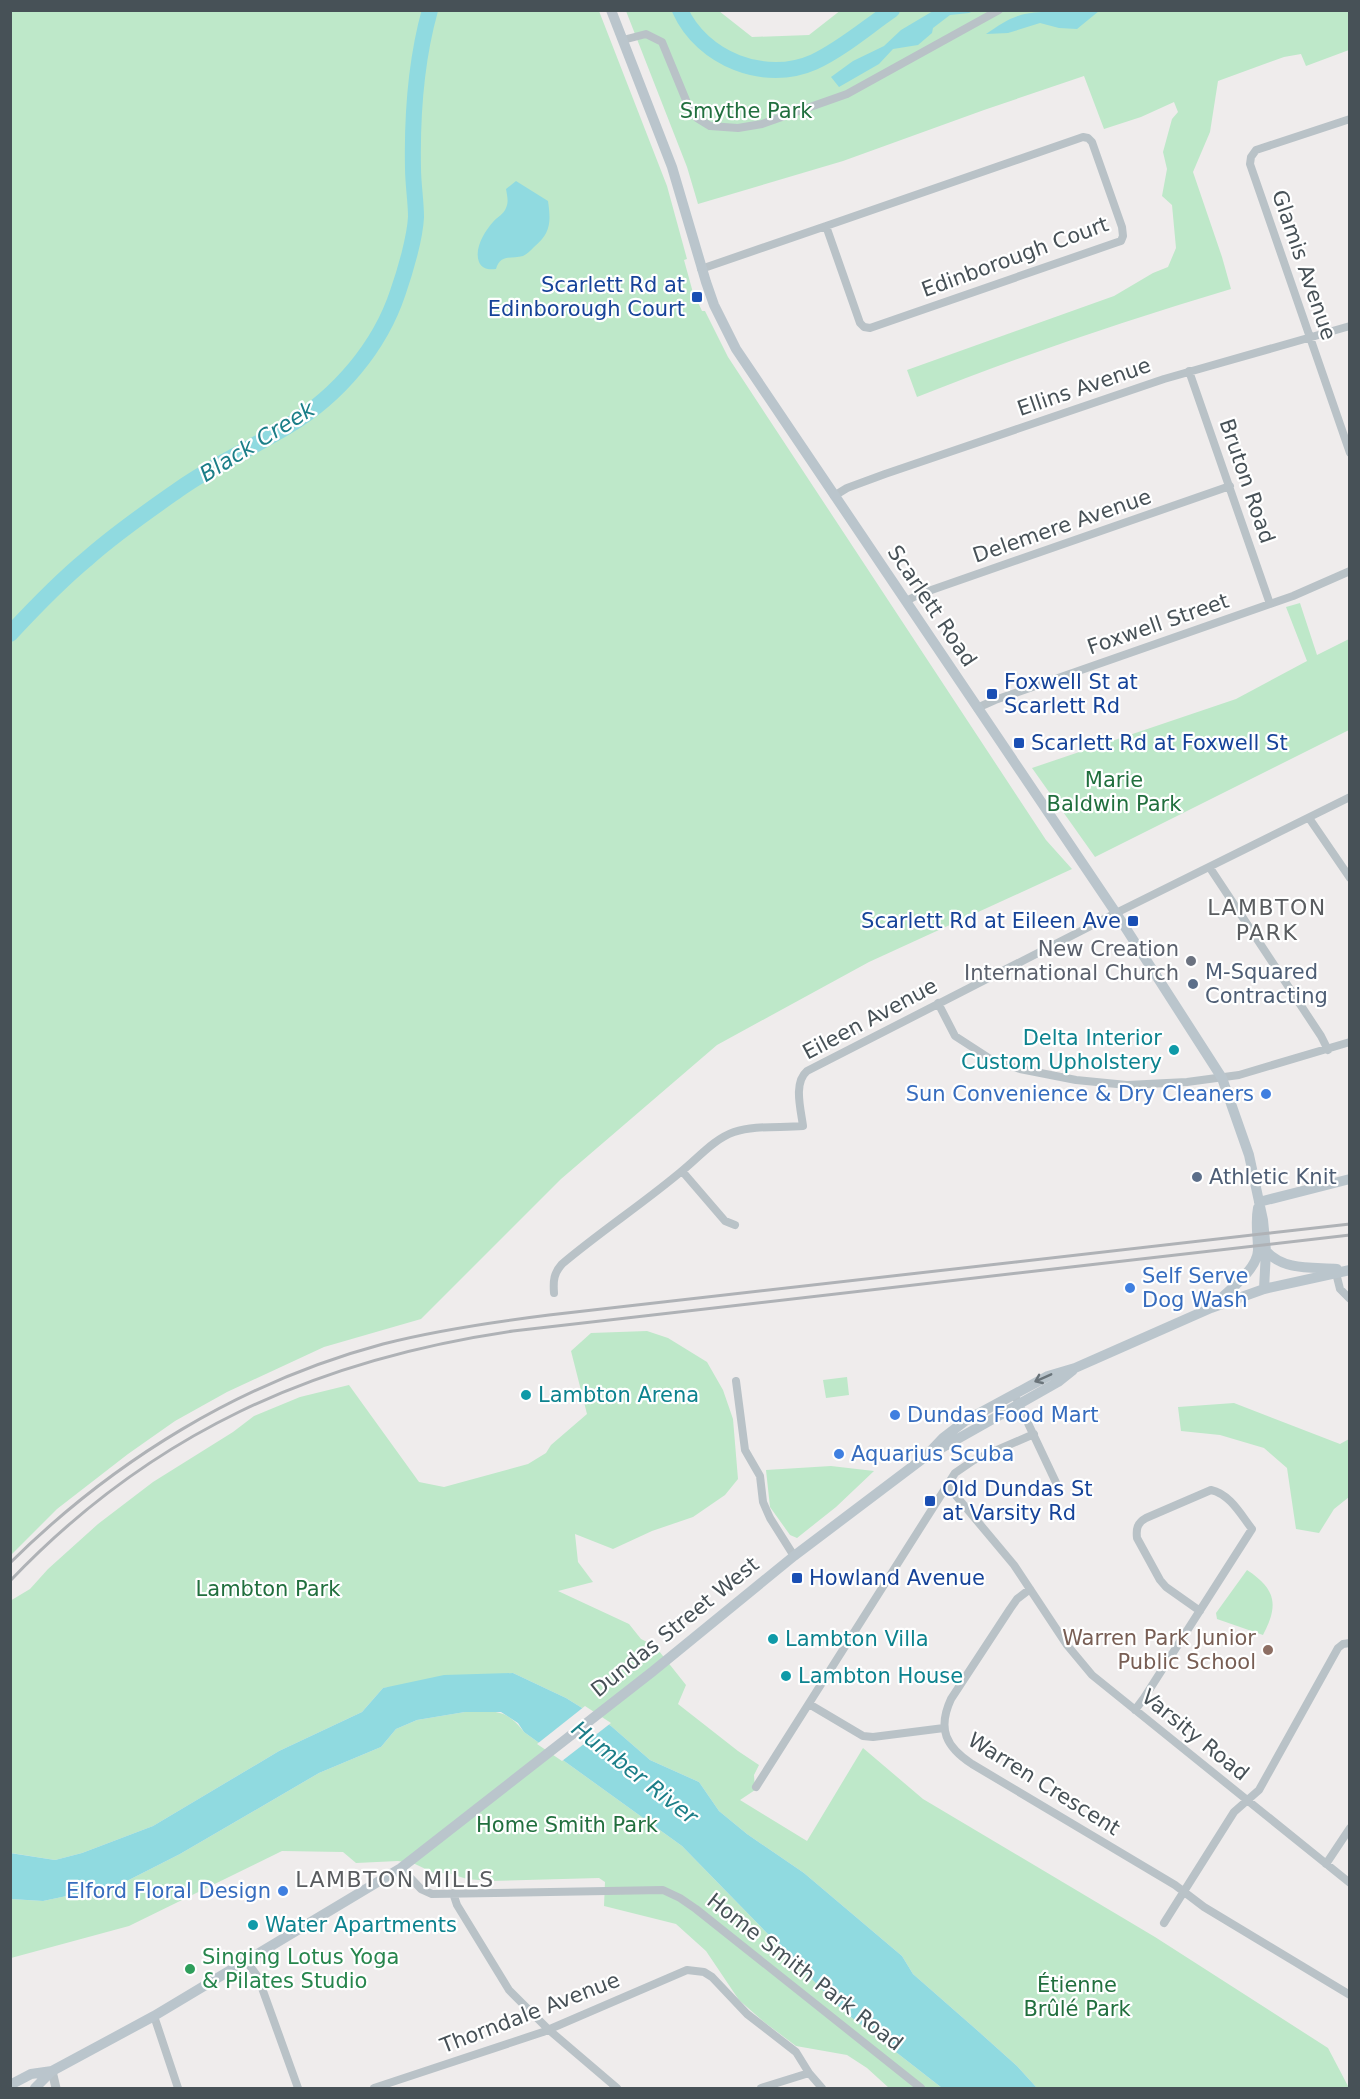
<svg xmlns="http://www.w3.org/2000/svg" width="1360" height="2099" font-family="'DejaVu Sans',sans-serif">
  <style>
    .green { fill: #bee8c9 }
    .water { fill: #90dae0 }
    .pier { fill: #efecec }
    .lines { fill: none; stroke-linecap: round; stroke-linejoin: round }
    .river { stroke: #90dae0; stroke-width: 16 }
    .minor { stroke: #b9c2c7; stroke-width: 8 }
    .tertiary { stroke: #b9c2c7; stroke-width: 9 }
    .secondary { stroke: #bac5cc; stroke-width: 10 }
    .rail { stroke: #afb2b6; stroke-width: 3 }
    .oneway { stroke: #6a747a }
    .transit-dot { fill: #1a4fb4; stroke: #fff; stroke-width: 2 }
    .worship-dot { fill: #6b7280; stroke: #fff; stroke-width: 2 }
    .service-dot { fill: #5c6f8a; stroke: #fff; stroke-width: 2 }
    .culture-dot { fill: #0f9aa8; stroke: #fff; stroke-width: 2 }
    .shop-dot { fill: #3f7fe0; stroke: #fff; stroke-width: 2 }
    .education-dot { fill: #8d6e63; stroke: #fff; stroke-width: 2 }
    .leisure-dot { fill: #2e9e5b; stroke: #fff; stroke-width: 2 }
    .labels { text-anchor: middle; stroke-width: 4.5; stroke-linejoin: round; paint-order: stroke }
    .park-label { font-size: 21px; fill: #216f3e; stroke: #fff }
    .street-label { font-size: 21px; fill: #475157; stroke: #fff }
    .transit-label { font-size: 21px; fill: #164399; stroke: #fff; text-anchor: start }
    .worship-label { font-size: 21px; fill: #5b616d; stroke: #fff; text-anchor: end }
    .service-label { font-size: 21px; fill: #4e5e75; stroke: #fff; text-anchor: start }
    .culture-label { font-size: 21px; fill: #0d838f; stroke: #fff; text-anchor: start }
    .shop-label { font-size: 21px; fill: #366cbe; stroke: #fff; text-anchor: start }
    .education-label { font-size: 21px; fill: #785e54; stroke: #fff; text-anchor: end }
    .leisure-label { font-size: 21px; fill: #27864d; stroke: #fff; text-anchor: start }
    .water-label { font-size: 22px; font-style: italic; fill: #1b7e88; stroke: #fff }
    .neighbourhood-label { font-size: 22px; letter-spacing: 1.5px; fill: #5a5d60; stroke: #fff }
  </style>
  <rect width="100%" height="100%" fill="#efecec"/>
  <path class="green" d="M841,10l508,1v39l-43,16 -5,-12 -17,3 -66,24 -8,51 -17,40 29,85 9,32c-106,32 -212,67 -314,108l-10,-27 207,-74 39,-23 15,-6 8,-19 -4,-43 -10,-9 5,-27 -4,-17 9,-33 6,-7 -4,-10 -33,15 -37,12 -20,-53 -100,34 -141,51 -145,43 -11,-37 -61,-156h93l33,26 57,-2z
    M11,11h588l68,175 20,73 -3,1 11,40h2l5,11h3l23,46 318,483 26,29 -203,93 -152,83 -156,134 -140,140 -97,28 -97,45 -52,29 -47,33 -71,55 -46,46z
    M1300,603l17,52 32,-16v91l-254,127 -63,-89 204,-69 71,-38 -21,-54z
    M647,1331l21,7 39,24 16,28 10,29 5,60 -13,16 -32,22 -41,14 -39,18 -38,-15 3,28 15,20 -35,9 71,33 12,15 14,7 31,39 -8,19 60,47 21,14 -5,10 1,15 -15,10 67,41 56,-93 60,51 232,138 173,111 21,40h-312l-20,-22 -39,-35 -65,-57 -11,-18 -98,-83 -57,-39 -28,-23 -20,-29 -49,-22 -39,-34 -45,-28 -53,-25 -130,15 -21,24 -83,39 -126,75 -71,27 -27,7 -44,-7 -1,-252 20,-12 18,-20 50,-45 55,-42 80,-50 21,-16 46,-19 49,-12 70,97 25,5 84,-23 18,-11 5,-8 36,-31 -16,-63 20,-18z
    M847,1377l2,18 -23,3 -3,-18z
    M1234,1403l106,41 9,-5v58l-15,12 -15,24 -23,-4 -9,-61 -23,-20 -44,-13 -39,-4 -3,-24z
    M831,1466l43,5 -38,36 -39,31 -7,-3 -20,-28 -4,-37z
    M1247,1570c29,19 32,35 16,65l-46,-16 -1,-6z
    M465,1712c29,0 40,-5 59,20l158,114 160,164 100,78h-53l-22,-20 -20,-13 -51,-9 -32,-24 -25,-22 -33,-49 -30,-27 -72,-18 1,-24 -6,-4 -109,3 -23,-2 -19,-6h-14l-19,-9 -17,-3 -42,2 -13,-11 -61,-1 -153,75 -118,32v-59l32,2 76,-16 61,-31 139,-81 62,-26 15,-18 21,-9z"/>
  <path class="water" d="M1043,10l56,1 -22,18 -18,-1 -19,-5 -32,10 -22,1c20,-14 31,-21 56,-22z
    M933,11h40l-4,2 -19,2 -17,13 -1,5 -14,12 -25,4 -14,15 -40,23 -8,-10 22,-16 31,-15 17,-16z
    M516,181l32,20c3,21 3,32 -14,46 -3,3 -7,7 -11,9 -12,3 -23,-2 -27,13 -7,1 -14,0 -17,-7 -5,-13 5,-30 14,-40 4,-5 11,-8 13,-14 3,-6 1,-13 0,-19z
    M513,1673l53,25 45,28 39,34 49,22 20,29 28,23 57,39 98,83 11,18 65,57 39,35 20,22h-95l-100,-78 -160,-164 -158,-114 -6,-9 -17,-11h-36l-48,8 -21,9 -15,18 -62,26 -139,81 -61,31 -76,16 -32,-2 -1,-46 45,7 27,-7 71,-27 126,-75 83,-39 21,-24 61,-13z"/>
  <path class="pier" d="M585,1706l26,17 -49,38 -25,-17z"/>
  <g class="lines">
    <path class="river" d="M680,10c22,49 85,74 134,52 28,-13 53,-35 78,-52
      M10,634c25,-27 50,-53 78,-76 28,-25 60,-47 90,-68 35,-25 74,-42 110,-64 50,-30 92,-79 110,-134 7,-20 17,-54 18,-75 0,-16 -3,-33 -3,-49 -1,-52 3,-108 17,-158"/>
    <path class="minor" d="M623,40l23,-6 16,8 26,63 9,13 13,8 28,2 24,-4 85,-30 152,-84
      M1350,119l-94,31 -5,7 -1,7 100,289
      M701,269l125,-43 34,97 4,4 6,1 245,-85 6,-2 2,-5 -1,-9 -30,-85 -4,-4 -5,-1 -257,89
      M1189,371l81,233
      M834,496l13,-8 38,-14 279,-95 186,-53
      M906,601l14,-7 310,-108
      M977,708l18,-8 298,-104 57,-25
      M1309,818l41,60
      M1210,868l111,168 7,14
      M938,1003l17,33 37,24 28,9 56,11 51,5 60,-3 52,-7 111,-33
      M682,1171l43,50 10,4
      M1336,1273l4,16 10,10
      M554,1293c-1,-13 0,-20 8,-29 39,-33 82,-61 121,-94 16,-13 31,-31 51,-38 21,-7 47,-4 69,-6 -2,-16 -10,-43 4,-55l309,-158 234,-116
      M736,1381l9,69 15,26 3,26 7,16 24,38
      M1017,1400l43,91
      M947,1485l67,80 53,80 25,30 258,208
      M1030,1589l-13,10 -7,10 -59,90c-14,30 -5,48 21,65l203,121 29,22 146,88
      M809,1704l54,32 10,1 71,-9
      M1135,1710l9,-12 108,-169c-11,-14 -22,-35 -41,-39l-65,28c-9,5 -10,11 -9,20l23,42 6,7 34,24
      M756,1787l199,-314 19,-13 60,-26
      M1326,1864l24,-36
      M401,1868l20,21 11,5 231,-4 17,8 16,11 225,179
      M453,1893l4,12 52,85 40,40 68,58
      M1164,1923l70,-111 25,-22 79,-142 5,-4 7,-1
      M247,1962l11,15 40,111
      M154,2016l24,72
      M374,2088l169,-56 144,-62 17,2 8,5 35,37 49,38 13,21 13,15
      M761,2088l48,-15"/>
    <path class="tertiary" d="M52,2071l4,17"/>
    <path class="secondary" d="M611,10l61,157 34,115 8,23 22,44 380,564 106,165 27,77 14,65 3,31 -2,38
      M1259,1202l91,-23
      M1266,1251c18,20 47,16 71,18
      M1215,1304c13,-13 43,-35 43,-54 0,-15 -3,-27 0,-42
      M931,1454l127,-72 15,-12
      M10,2085l21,-11 21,-3 102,-55 247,-148 251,-196 142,-116 131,-99 18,-19 22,-17 83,-45 27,-8 136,-60 53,-19 86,-19
      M35,2088l17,-17"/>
    <path class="rail" d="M10,1563c104,-103 231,-181 373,-219 54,-14 110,-22 166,-29l801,-91
      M10,1581c140,-147 304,-221 503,-250l837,-96"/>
  </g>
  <defs><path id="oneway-shaft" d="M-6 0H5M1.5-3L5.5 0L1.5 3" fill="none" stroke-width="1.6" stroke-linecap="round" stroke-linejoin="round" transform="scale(1.5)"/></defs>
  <use class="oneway" href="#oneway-shaft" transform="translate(1043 1378) rotate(156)"/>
  <g class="transit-dot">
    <rect x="691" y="291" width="12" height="12" rx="3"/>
    <rect x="986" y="688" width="12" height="12" rx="3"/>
    <rect x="1013" y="737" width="12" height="12" rx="3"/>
    <rect x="1127" y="915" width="12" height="12" rx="3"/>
    <rect x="924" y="1495" width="12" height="12" rx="3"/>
    <rect x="791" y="1572" width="12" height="12" rx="3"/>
  </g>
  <circle class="worship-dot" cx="1191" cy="961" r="6"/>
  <g class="service-dot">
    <circle cx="1193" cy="984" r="6"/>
    <circle cx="1197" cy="1177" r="6"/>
  </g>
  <g class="culture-dot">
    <circle cx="1174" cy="1050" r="6"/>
    <circle cx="526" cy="1395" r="6"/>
    <circle cx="773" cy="1639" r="6"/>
    <circle cx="786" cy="1676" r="6"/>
    <circle cx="253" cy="1925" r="6"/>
  </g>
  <g class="shop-dot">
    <circle cx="1266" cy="1094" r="6"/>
    <circle cx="1130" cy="1288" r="6"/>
    <circle cx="895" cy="1415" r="6"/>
    <circle cx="839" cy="1454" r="6"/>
    <circle cx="283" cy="1891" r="6"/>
  </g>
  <circle class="education-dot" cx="1268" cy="1650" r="6"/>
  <circle class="leisure-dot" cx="190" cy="1969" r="6"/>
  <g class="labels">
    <g class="park-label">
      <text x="746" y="118">Smythe Park</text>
      <text x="1114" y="787">Marie<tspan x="1114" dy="24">Baldwin Park</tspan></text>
      <text x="268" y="1596">Lambton Park</text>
      <text x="567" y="1832">Home Smith Park</text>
      <text x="1077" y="1992">Étienne<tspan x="1077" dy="24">Brûlé Park</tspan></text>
    </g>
    <g class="street-label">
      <text transform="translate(1015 257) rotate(-20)" y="7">Edinborough Court</text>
      <text transform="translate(1304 265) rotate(71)" y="7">Glamis Avenue</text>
      <text transform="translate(1084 387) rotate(-19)" y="7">Ellins Avenue</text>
      <text transform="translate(1247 481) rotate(71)" y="7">Bruton Road</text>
      <text transform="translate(1062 526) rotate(-19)" y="7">Delemere Avenue</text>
      <text transform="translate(932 606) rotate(56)" y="7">Scarlett Road</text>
      <text transform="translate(1158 624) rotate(-19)" y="7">Foxwell Street</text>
      <text transform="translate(870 1019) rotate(-28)" y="7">Eileen Avenue</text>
      <text transform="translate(675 1627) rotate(-39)" y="7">Dundas Street West</text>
      <text transform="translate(1195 1735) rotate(39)" y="7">Varsity Road</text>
      <text transform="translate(1044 1784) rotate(32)" y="7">Warren Crescent</text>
      <text transform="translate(805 1972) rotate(38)" y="7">Home Smith Park Road</text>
      <text transform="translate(530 2013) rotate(-21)" y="7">Thorndale Avenue</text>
    </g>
    <g class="transit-label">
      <text x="685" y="292" text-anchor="end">Scarlett Rd at<tspan x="685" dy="24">Edinborough Court</tspan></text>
      <text x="1004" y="689">Foxwell St at<tspan x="1004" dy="24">Scarlett Rd</tspan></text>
      <text x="1031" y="750">Scarlett Rd at Foxwell St</text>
      <text x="1121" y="928" text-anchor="end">Scarlett Rd at Eileen Ave</text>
      <text x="942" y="1496">Old Dundas St<tspan x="942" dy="24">at Varsity Rd</tspan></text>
      <text x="809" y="1585">Howland Avenue</text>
    </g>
    <g class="worship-label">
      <text x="1179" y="956">New Creation<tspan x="1179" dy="24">International Church</tspan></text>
    </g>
    <g class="service-label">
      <text x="1205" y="979">M-Squared<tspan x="1205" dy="24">Contracting</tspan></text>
      <text x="1209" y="1184">Athletic Knit</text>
    </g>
    <g class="culture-label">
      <text x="1162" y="1045" text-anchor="end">Delta Interior<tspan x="1162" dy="24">Custom Upholstery</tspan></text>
      <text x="538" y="1402">Lambton Arena</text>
      <text x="785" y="1646">Lambton Villa</text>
      <text x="798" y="1683">Lambton House</text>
      <text x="265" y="1932">Water Apartments</text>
    </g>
    <g class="shop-label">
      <text x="1254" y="1101" text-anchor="end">Sun Convenience &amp; Dry Cleaners</text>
      <text x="1142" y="1283">Self Serve<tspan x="1142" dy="24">Dog Wash</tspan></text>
      <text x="907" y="1422">Dundas Food Mart</text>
      <text x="851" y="1461">Aquarius Scuba</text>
      <text x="271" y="1898" text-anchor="end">Elford Floral Design</text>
    </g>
    <g class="education-label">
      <text x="1256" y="1645">Warren Park Junior<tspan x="1256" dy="24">Public School</tspan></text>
    </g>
    <g class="leisure-label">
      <text x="202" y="1964">Singing Lotus Yoga<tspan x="202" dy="24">&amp; Pilates Studio</tspan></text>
    </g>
    <g class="water-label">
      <text transform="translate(257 441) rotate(-32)" y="8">Black Creek</text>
      <text transform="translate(635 1772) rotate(38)" y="8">Humber River</text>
    </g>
    <g class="neighbourhood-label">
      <text x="1267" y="915">LAMBTON<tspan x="1267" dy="25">PARK</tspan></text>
      <text x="395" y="1887">LAMBTON MILLS</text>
    </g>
  </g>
  <rect width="1360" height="2099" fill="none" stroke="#475157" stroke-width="24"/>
</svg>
